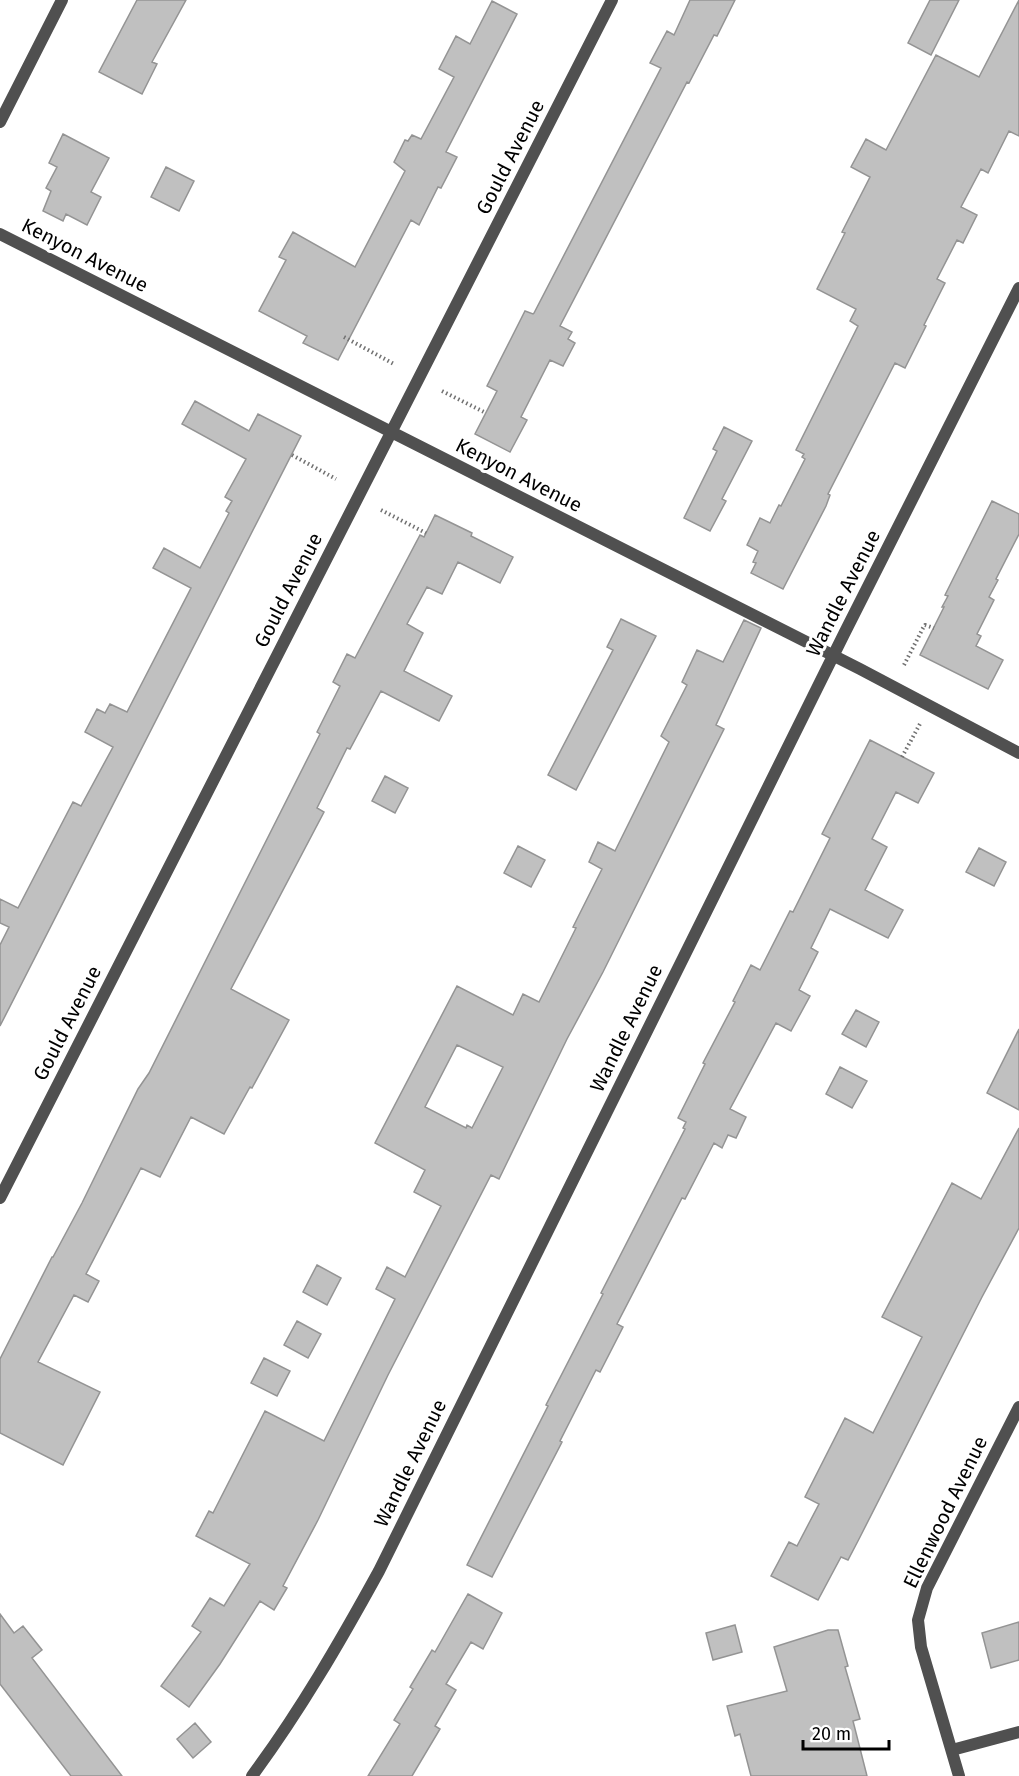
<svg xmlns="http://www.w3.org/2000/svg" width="1019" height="1776" font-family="'Fira Sans',sans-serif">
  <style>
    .building { fill: #c0c0c0; stroke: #949494; stroke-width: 1.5; fill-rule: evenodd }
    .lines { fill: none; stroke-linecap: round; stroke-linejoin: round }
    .path { stroke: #727272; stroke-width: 4; stroke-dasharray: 1.5 3; stroke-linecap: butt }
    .minor { stroke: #505050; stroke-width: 12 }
    .labels { text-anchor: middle; stroke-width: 6; stroke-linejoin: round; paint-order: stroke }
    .street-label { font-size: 20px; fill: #000; stroke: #fff }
  </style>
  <rect width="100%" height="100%" fill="#fff"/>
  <path class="building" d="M137,0h49l-34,62 5,2 -15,30 -43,-22z
    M690,0h45l-18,36 -3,-1 -25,48 -2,-1 -127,244 12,6 -4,7 7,4 -12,23 -13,-6 -29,57 6,3 -17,32 -35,-18 22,-43 -10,-5 38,-75 8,3 1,-1 127,-245 -11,-5 17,-32 7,4z
    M930,0h29l-28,55 -23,-12z
    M1019,0v136l-10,-5 -21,42 -7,-4 -20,38 16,8 -14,28 -6,-3 -20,39 8,4 -21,42 2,1 -21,42 -10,-5 -67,131 2,1 -4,11 -43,83 -32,-16 5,-10 -3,-1 5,-11 -11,-6 13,-27 10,5 9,-18 2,1 24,-47 -3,-2 2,-3 -8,-4 62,-124 -8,-5 6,-12 -39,-20 28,-56 -3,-1 28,-55 -19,-10 15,-28 20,11 50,-95 43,22z
    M492,1l25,13 -71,138 11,5 -16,31 -3,-1 -19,38 -8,-5 -73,140 -35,-17 4,-7 -48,-25 27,-51 -7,-3 14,-25 62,35 50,-96 -11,-9 11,-22 3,1 4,-6 9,4 33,-62 -15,-8 17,-33 14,8z
    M63,134l46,24 -18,34 10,5 -14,28 -21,-11 -3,7 -20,-10 8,-20 -5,-3 11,-21 -8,-4z
    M166,167l28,14 -15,30 -28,-14z
    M195,401l54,30 9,-17 43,22 -301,590v-81l9,-18 -9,-4v-24l18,9 55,-106 8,4 32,-59 -28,-15 12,-23 8,4 5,-9 17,8 64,-124 -38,-20 11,-20 36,20 29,-55 -3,-2 6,-10 -7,-4 21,-38 -64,-35z
    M724,427l28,14 -30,58 4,2 -16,30 -26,-13 33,-67 -4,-2z
    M992,501l27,13v20l-23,45 2,1 -9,17 5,3 -17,34 4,2 -5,10 27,14 -15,29 -68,-34 24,-48h-2l6,-11 -3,-1z
    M435,515l37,18 -1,3 42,21 -13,26 -42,-21 -16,32 -15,-7 -20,37 16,9 -19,38 48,25 -13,25 -58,-30 -31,58 -3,-1 -30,60 7,4 -93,177 58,31 -37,68 -2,-1 -26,47 -33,-17 -31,60 -19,-9 -55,106 13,7 -11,21 -14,-7 -36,67 62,30 -37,73 -63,-32v-74l52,-102h1l29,-54 56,-114 11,-16 171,-339 -3,-2 23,-46 -7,-4 14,-28 8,4 65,-123 4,2z
    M621,619l35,17 -80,154 -28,-15 65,-125 -6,-3z
    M744,620l17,8 -45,97 8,4 -121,243 -36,67 -68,140 -8,-4 -103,200 -70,145 -35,66 4,2 -13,22 -14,-9 -40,63 -31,43 -28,-21 40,-54 -9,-6 18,-28 14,8 26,-42 -54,-28 13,-25 4,2 52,-102 59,30 71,-142 -19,-10 11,-22 18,10 36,-71 -27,-14 11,-22 -50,-27 82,-157 56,29 10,-21 16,8 37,-74 -3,-1 29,-58 -13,-7 9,-20 17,9 54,-109 -8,-6 26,-51 -5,-3 15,-32 26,12zM457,1045l46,22 -31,61 -5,-3 -1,3 -41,-21z
    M870,740l64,33 -16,30 -22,-11 -24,47 15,8 -22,43 38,20 -15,28 -58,-29 -19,39 7,4 -19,38 11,6 -19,35 -15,-8 -46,86 16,8 -10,21 -8,-3 -6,13 -8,-5 -29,56 -3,-1 -65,126 6,3 -23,45 -4,-2 -36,71 2,1 -70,135 -25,-12 81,-159 -2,-1 57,-111 -2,-1 84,-164 -2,-1 3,-6 -8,-4 27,-54 -2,-1 32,-61 -2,-1 18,-36 9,5 30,-59 3,1 37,-74 -8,-4z
    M385,776l23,12 -13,25 -23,-12z
    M518,846l27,14 -14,27 -27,-14z
    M979,848l27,14 -12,24 -28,-14z
    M856,1010l23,12 -13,25 -24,-13z
    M1019,1029v81l-32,-17z
    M840,1067l27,14 -15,27 -26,-14z
    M1019,1128v100l-37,69 -123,242 -11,21 -7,-3 -23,43 -47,-24 18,-34 8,4 22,-42 -14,-7 40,-79 28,15 49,-96 -40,-20 70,-134 29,16z
    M317,1265l24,13 -14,27 -24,-13z
    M297,1321l24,13 -13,24 -24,-13z
    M264,1358l26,13 -13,25 -26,-13z
    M468,1594l34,19 -19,36 -12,-7 -25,42 10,6 -21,36 5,3 -28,47h-44l32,-52 -6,-4 19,-31 -3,-2 22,-37 3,2z
    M0,1614l14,19 9,-7 19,24 -10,8 90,118h-51l-71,-92z
    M1019,1622v38l-28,8 -9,-35z
    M735,1625l7,27 -29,8 -7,-27z
    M828,1630h10l10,36 -3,1 15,52 -7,2 14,55h-116l-11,-42 -5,2 -8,-30 60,-15 -13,-44z
    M195,1723l16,19 -18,16 -16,-19z"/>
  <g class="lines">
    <path class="path" d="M344,337l50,27
      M442,391l44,22
      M292,455l44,24
      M381,510l45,23
      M904,665l19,-37 2,-3 9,3
      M902,757l19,-35"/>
    <path class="minor" d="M0,122l62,-122
      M0,234l860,435 159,84
      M0,1198l612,-1198
      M952,1750l67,-18
      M252,1776c48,-65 88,-134 127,-205l465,-937 175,-346
      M959,1776l-38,-129 -3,-27 9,-32 92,-181"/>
  </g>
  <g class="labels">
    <g class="street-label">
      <text transform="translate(510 157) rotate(-63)" y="7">Gould Avenue</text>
      <text transform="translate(85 255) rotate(27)" y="7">Kenyon Avenue</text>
      <text transform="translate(519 475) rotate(27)" y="7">Kenyon Avenue</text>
      <text transform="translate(288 590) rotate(-63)" y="7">Gould Avenue</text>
      <text transform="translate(843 593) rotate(-63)" y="7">Wandle Avenue</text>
      <text transform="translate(67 1023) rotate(-63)" y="7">Gould Avenue</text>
      <text transform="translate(626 1028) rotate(-64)" y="7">Wandle Avenue</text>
      <text transform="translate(410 1463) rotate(-64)" y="7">Wandle Avenue</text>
      <text transform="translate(945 1512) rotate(-64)" y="7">Ellenwood Avenue</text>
    </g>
  </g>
  <path d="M803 1740v9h86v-9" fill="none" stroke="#000000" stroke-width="3"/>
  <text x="812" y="1740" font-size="18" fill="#000000" stroke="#ffffff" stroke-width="4.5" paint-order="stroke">20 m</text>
</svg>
